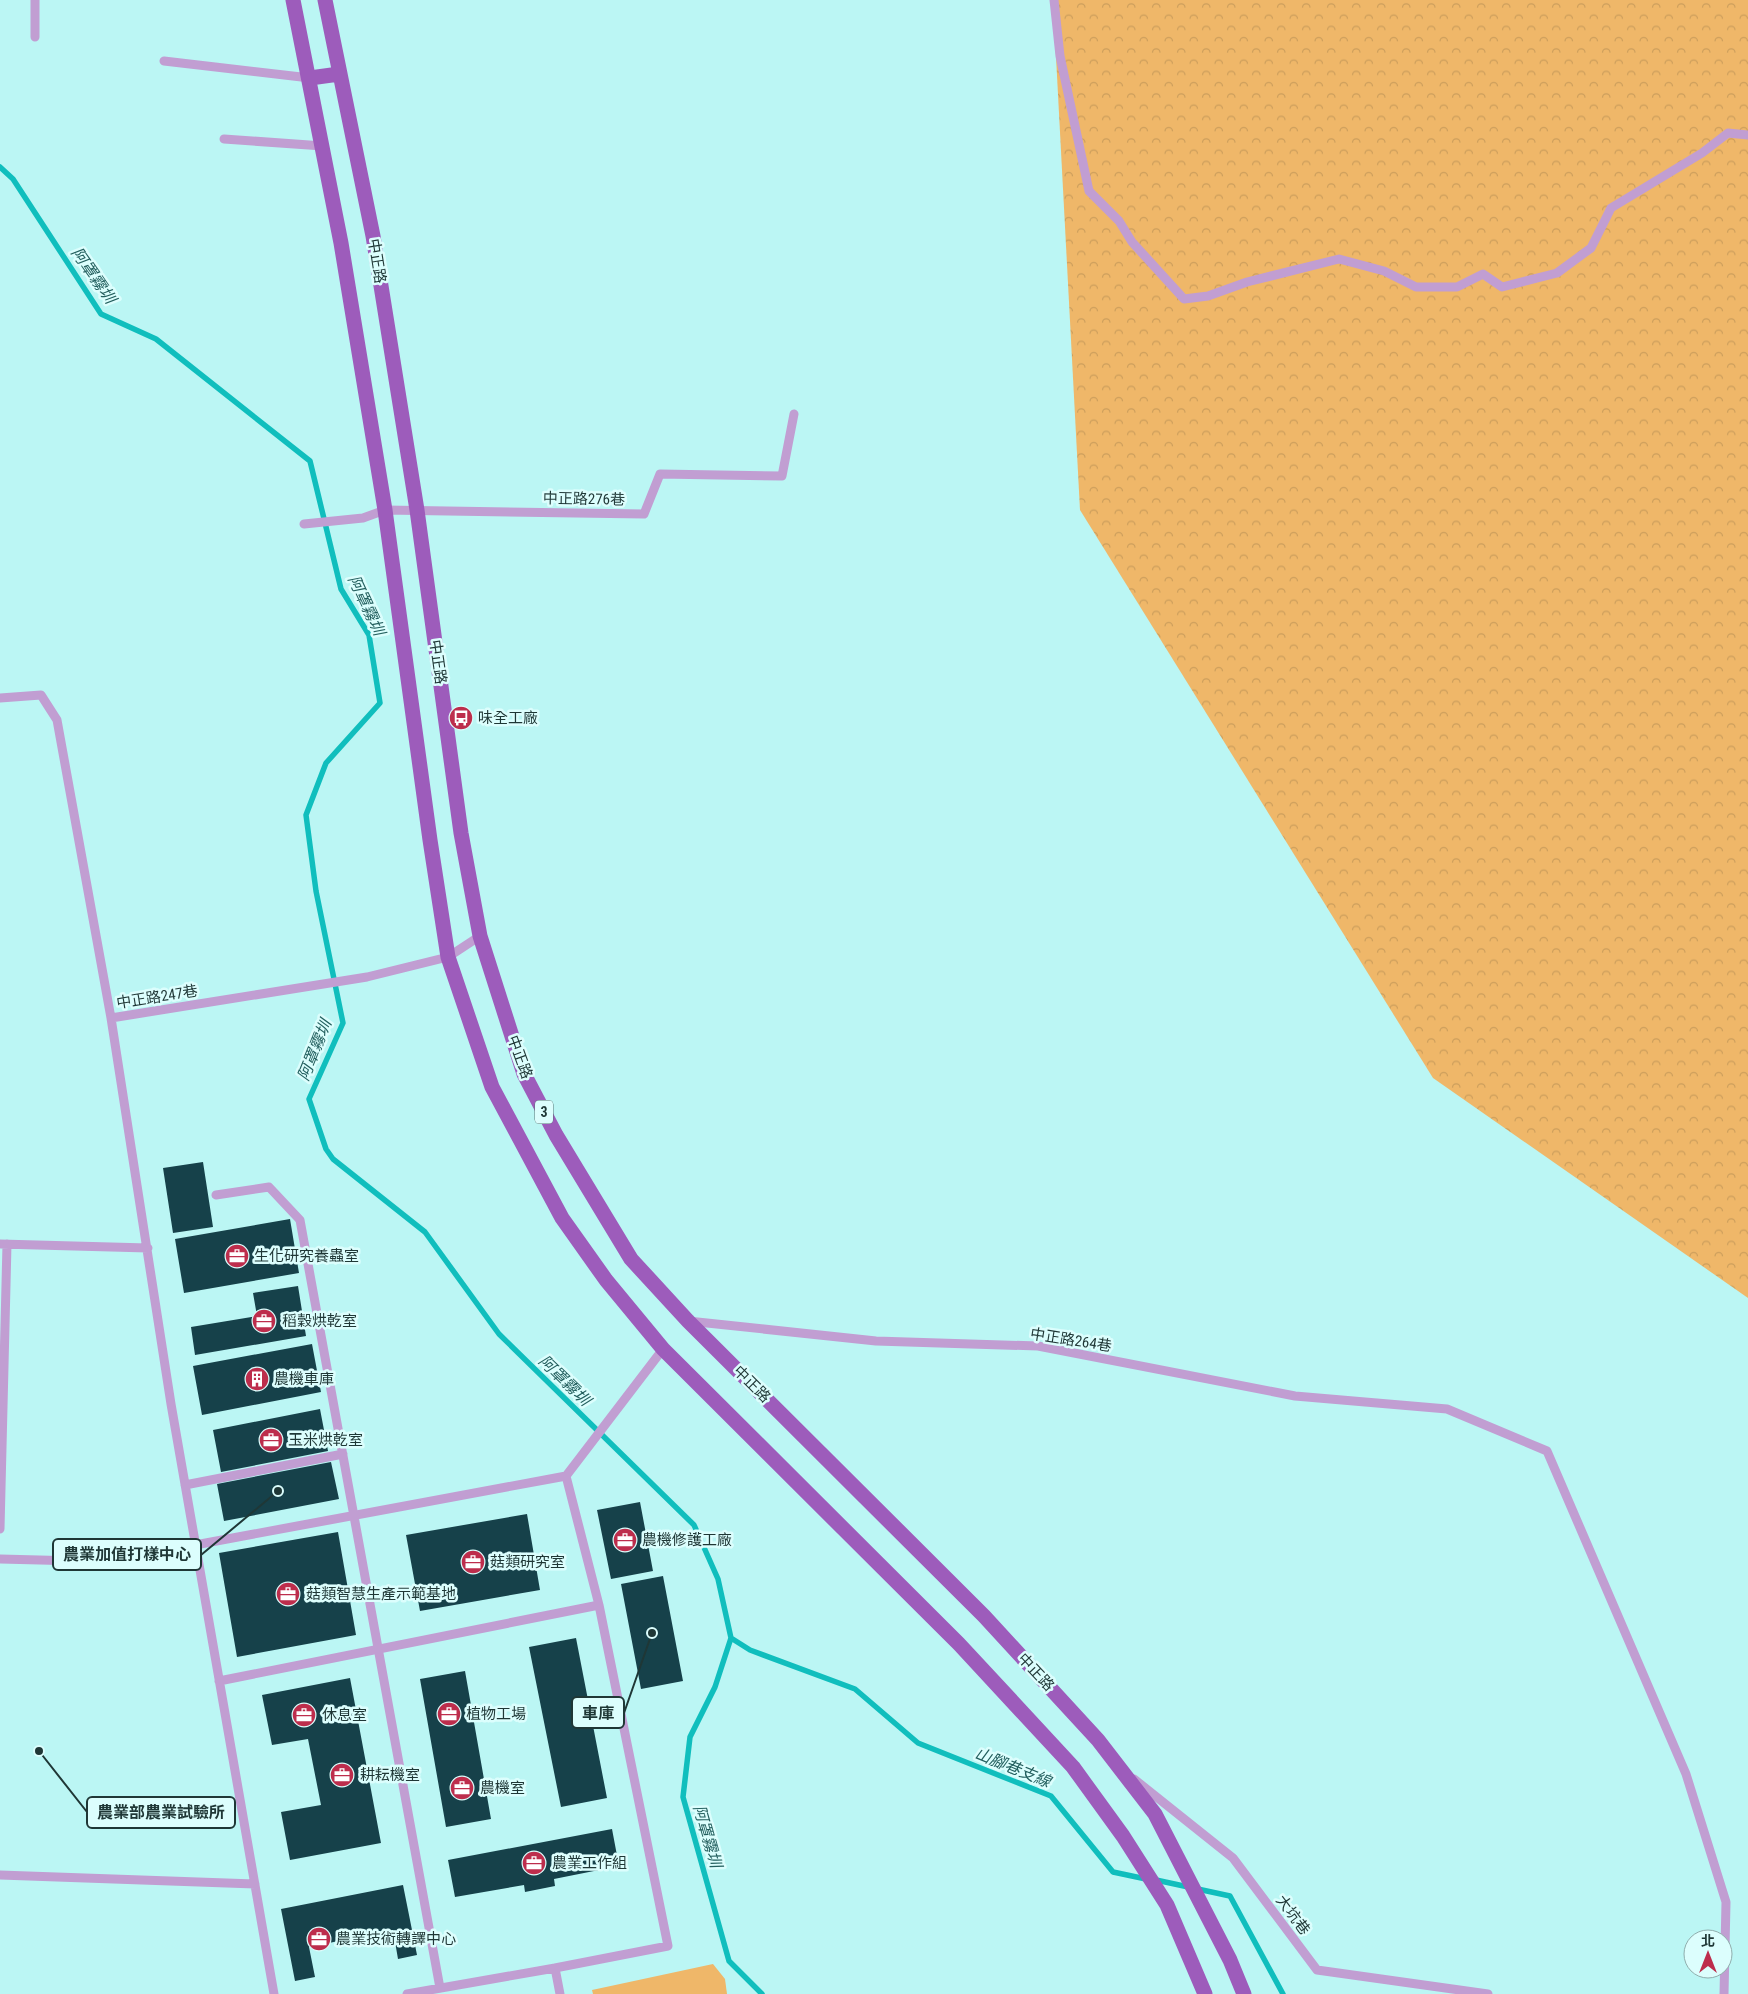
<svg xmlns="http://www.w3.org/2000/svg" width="1748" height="1994" font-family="'Roboto Condensed','Noto Sans TC',sans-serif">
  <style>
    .grass { fill: #efb769 }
    .forest { fill: url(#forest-crowns) }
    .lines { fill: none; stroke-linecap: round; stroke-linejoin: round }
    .stream { stroke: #10bebd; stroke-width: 5.5 }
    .building { fill: #16414a }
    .lane { stroke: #c19ed2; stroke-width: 9 }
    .primary { stroke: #9d5cbb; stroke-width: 15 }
    .labels { text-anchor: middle; stroke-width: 5; stroke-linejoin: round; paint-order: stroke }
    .shield { fill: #dcfefd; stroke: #587372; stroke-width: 1 }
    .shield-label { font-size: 14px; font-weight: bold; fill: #1f3736 }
    .street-label { font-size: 15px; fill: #1f3736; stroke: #dcfefd }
    .poi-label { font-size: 15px; fill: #1f3736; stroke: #dcfefd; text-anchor: start }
    .water-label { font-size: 16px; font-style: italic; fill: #235f5e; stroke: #dcfefd }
    .leader { fill: none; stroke: #1f3736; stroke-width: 2 }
    .callout-dot { fill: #1f3736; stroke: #dcfefd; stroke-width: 2 }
    .callout { fill: #dcfefd; stroke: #1f3736; stroke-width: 2 }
    .callout-label { font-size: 16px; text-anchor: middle; font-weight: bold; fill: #1f3736 }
  </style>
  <defs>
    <pattern id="forest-crowns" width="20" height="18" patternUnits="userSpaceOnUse" patternTransform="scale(1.25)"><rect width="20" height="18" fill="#efb769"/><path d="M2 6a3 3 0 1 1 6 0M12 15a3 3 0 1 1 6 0" fill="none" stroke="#cc9e5c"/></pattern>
  </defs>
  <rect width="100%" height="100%" fill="#bbf6f4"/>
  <path class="grass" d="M713,1964l12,15 2,15h-134l-1,-4z"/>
  <path class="forest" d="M1053,0h695v1298l-315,-220 -353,-568z"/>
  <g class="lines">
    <path class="stream" d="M0,167l13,12 88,135 55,25 154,122 31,128 28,46 11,68 -54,60 -20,52 10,76 27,132 -34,76 17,50 7,10 92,73 74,102 195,191 24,54 13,59 -16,49 -25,50 -7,60 46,164 33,33
      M731,1638l19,12 105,39 63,54 133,53 62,76 33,7
      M1156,1880l74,16 53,98"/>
  </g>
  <path class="building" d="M203,1162l10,65 -40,6 -10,-65z
    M290,1219l9,54 -115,20 -9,-54z
    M298,1286l8,50 -111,19 -4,-28 66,-11 -4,-23z
    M312,1344l9,48 -119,23 -9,-49z
    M320,1409l8,42 -107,21 -8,-42z
    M331,1462l8,37 -115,22 -7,-37z
    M640,1502l13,69 -42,8 -14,-69z
    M527,1514l13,76 -120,21 -14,-76z
    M338,1532l18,103 -119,22 -18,-104z
    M663,1576l20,105 -42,8 -20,-105z
    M576,1638l31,160 -46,9 -32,-160z
    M465,1671l26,148 -45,8 -26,-148z
    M350,1678l31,165 -91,17 -9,-48 40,-7 -13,-66 -36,6 -10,-50z
    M612,1829l7,37 -65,13 1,7 -30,6 -1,-7 -69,12 -7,-37z
    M403,1885l14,70 -19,4 -5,-29 -84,17 6,30 -20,4 -14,-72z"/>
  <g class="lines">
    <path class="lane" d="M35,0v37
      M1054,0l6,56 29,135 30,30 13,21 52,57 24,-3 39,-14 92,-23 45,12 32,16h41l26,-13 19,13 55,-14 34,-25 20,-40 91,-55 26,-20 20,2
      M164,61l146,17
      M224,139l99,7
      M304,524l59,-6 22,-8 259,4 16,-40 122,2 12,-62
      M0,698l41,-3 16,25 54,298 256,-41 81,-20 32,-21
      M111,1018l60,386 103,590
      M216,1195l53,-8 31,33 140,768
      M0,1244l148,4
      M688,1321l188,20 162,5 257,50 152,13 100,42 139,323 40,128 -2,92
      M185,1485l158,-31
      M0,1529l7,-285
      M195,1545l371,-69
      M0,1559l198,5
      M219,1681l380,-76
      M1134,1779l99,79 84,112 171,24
      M0,1875l255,9
      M407,1994l148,-26
      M560,1994l-5,-26 113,-22 -69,-341 -33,-129 97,-127"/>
    <path class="primary" d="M293,0l48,243 44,267 45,330 18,117 44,130 70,131 44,62 57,69 296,295 114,123 50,69 44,69 38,89
      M325,0l48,236 44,274 44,323 19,103 44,138 32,61 75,124 57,62 296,295 114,124 57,74 75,146 14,34
      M310,78l29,-4"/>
  </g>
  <defs>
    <g id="bus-disc" transform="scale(1.25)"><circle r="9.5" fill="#bd2d4c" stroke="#dcfefd"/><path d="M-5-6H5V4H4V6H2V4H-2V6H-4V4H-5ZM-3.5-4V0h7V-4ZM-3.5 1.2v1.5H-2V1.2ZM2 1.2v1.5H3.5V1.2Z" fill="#fff"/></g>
    <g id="office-disc" transform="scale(1.25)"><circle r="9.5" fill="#bd2d4c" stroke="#dcfefd"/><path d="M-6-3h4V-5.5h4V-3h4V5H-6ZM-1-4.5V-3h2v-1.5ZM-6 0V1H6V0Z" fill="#fff"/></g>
    <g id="building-disc" transform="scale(1.25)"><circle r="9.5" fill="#bd2d4c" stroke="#dcfefd"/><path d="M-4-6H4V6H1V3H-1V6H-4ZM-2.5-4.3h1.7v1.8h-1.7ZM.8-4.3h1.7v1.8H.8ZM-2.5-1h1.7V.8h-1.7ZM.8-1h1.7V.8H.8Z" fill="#fff"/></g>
  </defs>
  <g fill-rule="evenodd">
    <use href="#bus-disc" x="461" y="718"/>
    <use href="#office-disc" x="237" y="1256"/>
    <use href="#office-disc" x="264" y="1321"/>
    <use href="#building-disc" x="257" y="1379"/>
    <use href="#office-disc" x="271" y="1440"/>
    <use href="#office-disc" x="625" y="1540"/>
    <use href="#office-disc" x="473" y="1562"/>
    <use href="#office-disc" x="288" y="1594"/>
    <use href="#office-disc" x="449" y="1714"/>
    <use href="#office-disc" x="304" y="1715"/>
    <use href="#office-disc" x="342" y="1775"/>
    <use href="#office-disc" x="462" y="1788"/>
    <use href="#office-disc" x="534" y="1863"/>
    <use href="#office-disc" x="319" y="1939"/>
  </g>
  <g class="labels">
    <rect class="shield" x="535" y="1100.5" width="18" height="23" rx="4"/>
    <g class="shield-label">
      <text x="544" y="1117">3</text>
    </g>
    <g class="street-label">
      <text transform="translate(377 261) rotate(81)" y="5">中正路</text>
      <text transform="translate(584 499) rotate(1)" y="5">中正路276巷</text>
      <text transform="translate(438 662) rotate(82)" y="5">中正路</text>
      <text transform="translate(157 997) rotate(-9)" y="5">中正路247巷</text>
      <text transform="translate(520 1057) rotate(70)" y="5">中正路</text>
      <text transform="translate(1071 1340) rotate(9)" y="5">中正路264巷</text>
      <text transform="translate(752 1384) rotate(45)" y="5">中正路</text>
      <text transform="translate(1036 1672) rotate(47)" y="5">中正路</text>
      <text transform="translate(1293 1915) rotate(53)" y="5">大坑巷</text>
    </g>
    <g class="poi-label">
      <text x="478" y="723">味全工廠</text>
      <text x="254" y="1261">生化研究養蟲室</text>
      <text x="282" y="1326">稻穀烘乾室</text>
      <text x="274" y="1384">農機車庫</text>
      <text x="288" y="1445">玉米烘乾室</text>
      <text x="642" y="1545">農機修護工廠</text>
      <text x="490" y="1567">菇類研究室</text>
      <text x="306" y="1599">菇類智慧生產示範基地</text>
      <text x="466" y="1719">植物工場</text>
      <text x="322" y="1720">休息室</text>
      <text x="360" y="1780">耕耘機室</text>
      <text x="480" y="1793">農機室</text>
      <text x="552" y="1868">農業工作組</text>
      <text x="336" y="1944">農業技術轉譯中心</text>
    </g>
    <g class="water-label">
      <text transform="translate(94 275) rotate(55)" y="6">阿罩霧圳</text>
      <text transform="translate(367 605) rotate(65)" y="6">阿罩霧圳</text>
      <text transform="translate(314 1050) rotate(-68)" y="6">阿罩霧圳</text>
      <text transform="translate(565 1380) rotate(44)" y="6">阿罩霧圳</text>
      <text transform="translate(1013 1767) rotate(22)" y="6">山腳巷支線</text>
      <text transform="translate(708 1836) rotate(74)" y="6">阿罩霧圳</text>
    </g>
  </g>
  <path class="leader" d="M278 1491L201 1555M652 1633L624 1713M39 1751L87 1812"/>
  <g class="callout-dot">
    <circle cx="278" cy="1491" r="5"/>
    <circle cx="652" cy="1633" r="5"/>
    <circle cx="39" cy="1751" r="5"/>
  </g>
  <g class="callout">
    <rect x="53" y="1539" width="148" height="31" rx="5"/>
    <rect x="572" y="1697" width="52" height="31" rx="5"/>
    <rect x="87" y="1797" width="148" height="31" rx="5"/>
  </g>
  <g class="callout-label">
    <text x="127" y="1560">農業加值打樣中心</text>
    <text x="598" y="1719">車庫</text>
    <text x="161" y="1818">農業部農業試驗所</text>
  </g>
  <g transform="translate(1708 1954)"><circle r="24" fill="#dcfefd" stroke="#90aead"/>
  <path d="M0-4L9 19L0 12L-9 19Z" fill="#bd2d4c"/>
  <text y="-8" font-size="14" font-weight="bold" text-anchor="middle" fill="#1f3736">北</text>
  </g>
</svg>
